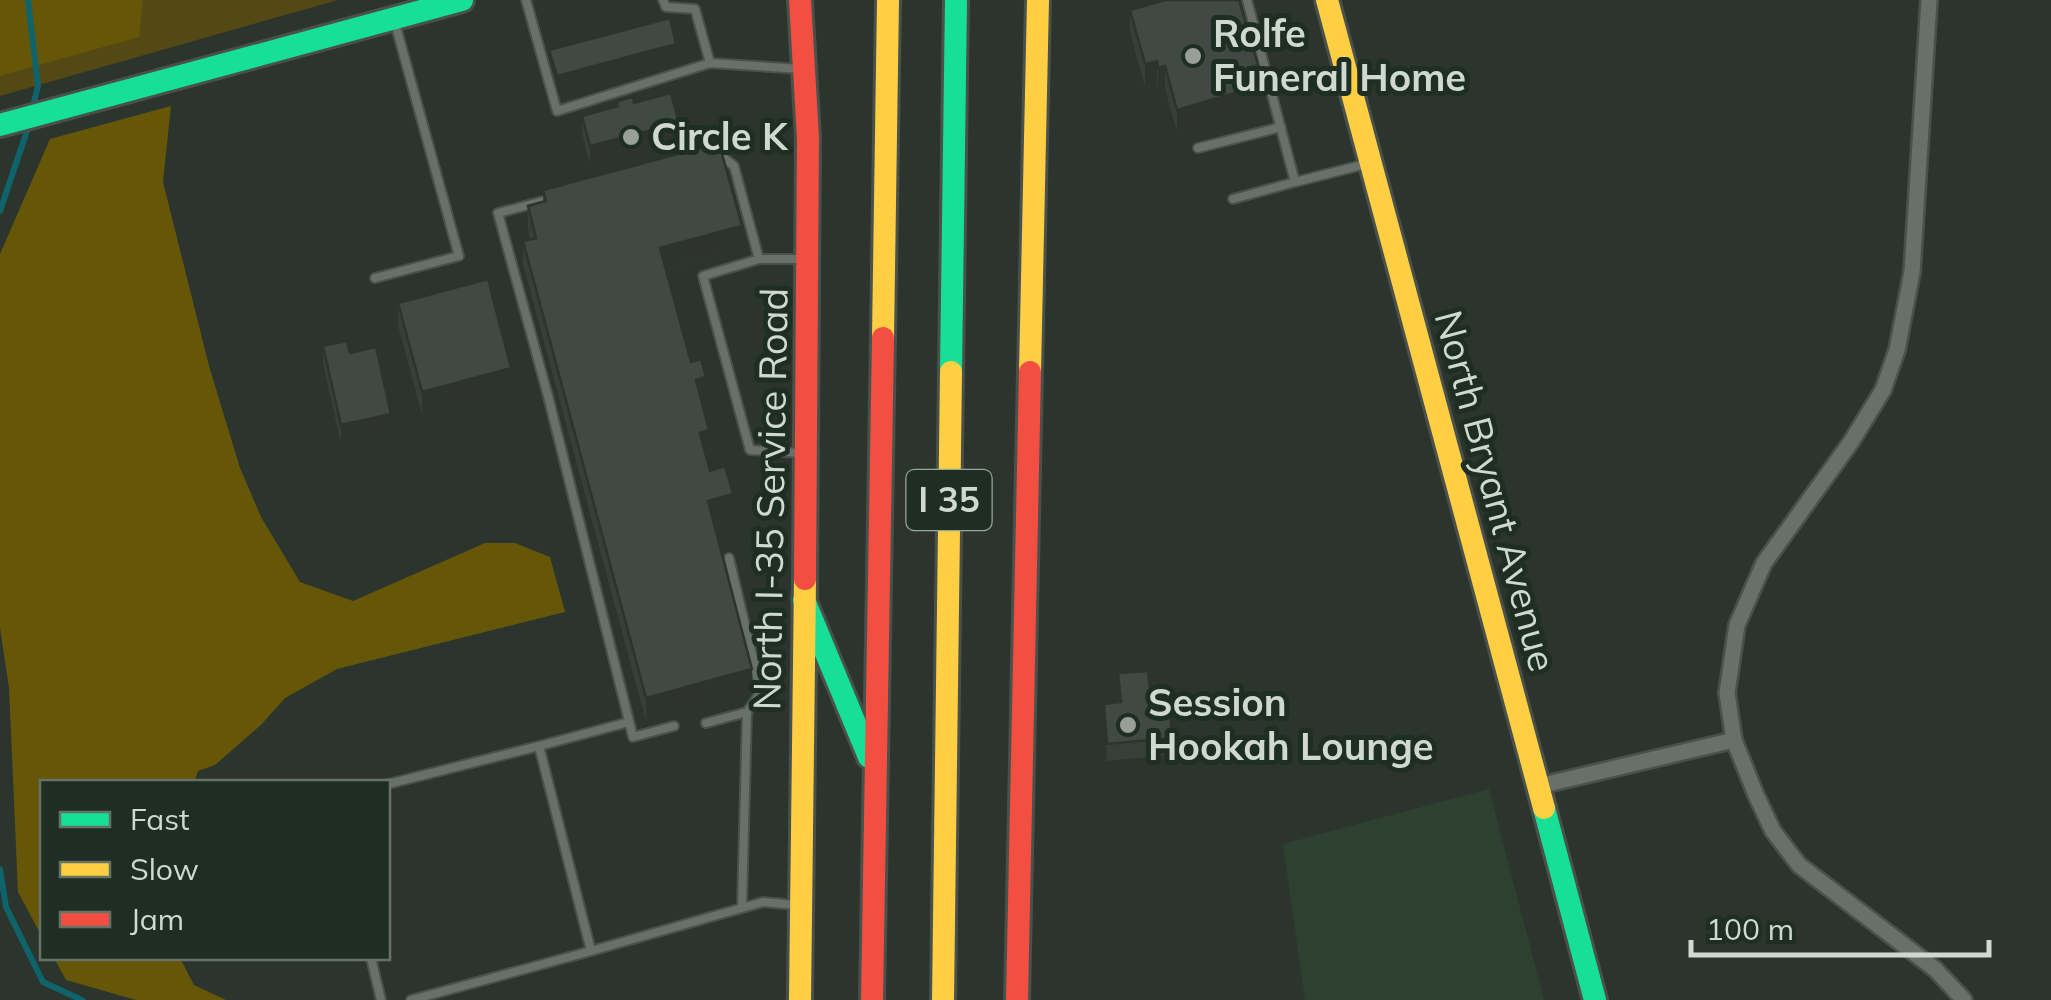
<svg xmlns="http://www.w3.org/2000/svg" width="2051" height="1000" font-family="Mulish,sans-serif">
  <style>
    .built { fill: #2e4131 }
    .green { fill: #544915 }
    .forest { fill: #655707 }
    .lines { fill: none; stroke-linecap: round; stroke-linejoin: round }
    .stream { stroke: #0f636b; stroke-width: 6 }
    .lane-casing { stroke: #4a514b; stroke-width: 12 }
    .street-casing { stroke: #4a514b; stroke-width: 20 }
    .fast-casing { stroke: #4a514b; stroke-width: 28 }
    .slow-casing { stroke: #4a514b; stroke-width: 28 }
    .jam-casing { stroke: #4a514b; stroke-width: 28 }
    .lane { stroke: #69706a; stroke-width: 8 }
    .street { stroke: #69706a; stroke-width: 15 }
    .fast { stroke: #16e098; stroke-width: 22 }
    .slow { stroke: #ffcf43; stroke-width: 22 }
    .jam { stroke: #f24e42; stroke-width: 22 }
    .wall { fill: #383f3a }
    .shaded-wall { fill: #2e3330 }
    .building { fill: #414944; stroke: #2e3330; stroke-width: 2.5 }
    .poi-dot { fill: #979f98; stroke: #1f2e22; stroke-width: 4 }
    .labels { text-anchor: middle; stroke-width: 10; stroke-linejoin: round; paint-order: stroke }
    .shield { fill: #1f2e22; stroke: #9ba69c; stroke-width: 2.5 }
    .shield-label { font-size: 35px; font-weight: bold; fill: #d0d9d1 }
    .poi-label { font-size: 38px; font-weight: bold; fill: #d0d9d1; stroke: #1f2e22; text-anchor: start }
    .street-label { font-size: 38px; fill: #d0d9d1; stroke: #1f2e22 }
  </style>
  <rect width="100%" height="100%" fill="#2c342e"/>
  <path class="built" d="M1489,789l55,211h-239l-22,-156z"/>
  <path class="green" d="M0,0h338l-338,96z"/>
  <path class="forest" d="M0,0h143l-4,37 -139,39z
    M171,106l-8,76 46,184 31,102 21,49 39,65 53,19 132,-58h30l35,14 15,55 -228,57 -52,29 -24,27 -46,40 -17,6 -4,11h-152v155l-24,-45 -9,-204 -9,-60v-374l50,-115z
    M54,958h126l14,27 32,15h-90l-70,-20z"/>
  <g class="lines">
    <path class="stream" d="M28,0l10,86 -6,24
      M0,211l30,-89
      M0,869l6,38 37,75 39,18"/>
    <g class="lane-casing">
      <path id="lane" d="M526,0l31,111 153,-48 91,6
        M663,0l3,7 29,2 15,54
        M1247,0l48,182 75,-19
        M1198,148l83,-21
        M714,157l6,-2 14,11 25,93h45
        M551,199l-53,14 50,183 85,341 41,-11
        M1233,199l62,-17
        M759,259l-56,17 47,174 52,3
        M375,278l84,-22 -64,-233
        M629,722l-90,24 52,205 172,-49 33,3
        M706,723l41,-11 14,-20 -32,-134
        M388,784l151,-38
        M742,907l5,-195
        M371,958l10,42
        M411,1000l180,-49"/>
    </g>
    <g class="street-casing">
      <path id="street" d="M1929,0l-17,272 -15,78 -14,40 -32,52 -87,121 -27,62 -10,68 7,47 22,55 17,36 26,34 136,104 29,31
        M1539,786l195,-46"/>
    </g>
    <g class="fast-casing">
      <path id="fast" d="M0,125l462,-125
        M951,372l5,-372
        M804,600l65,157
        M1544,808l51,192"/>
    </g>
    <g class="slow-casing">
      <path id="slow" d="M1327,0l217,808
        M883,338l5,-338
        M1030,372l8,-372
        M800,1000l5,-421
        M943,1000l8,-628"/>
    </g>
    <g class="jam-casing">
      <path id="jam" d="M800,0l8,138 -3,441
        M872,1000l11,-662
        M1017,1000l13,-628"/>
    </g>
    <use href="#lane" class="lane"/>
    <use href="#street" class="street"/>
    <use href="#fast" class="fast"/>
    <use href="#slow" class="slow"/>
    <use href="#jam" class="jam"/>
  </g>
  <path class="wall" d="M1130,10l128,78 -13,4v21l-68,19 -12,-43 -7,1 -1,-6 -12,3 -15,-55z
    M617,101l17,2 45,38 -89,23 -8,-31v-17l35,-10z
    M543,190l199,58 -76,21 25,93 15,38 -5,1 8,52 -4,1 5,17 23,46 -19,5 38,170 -106,29 -123,-457v-23l7,-2 -2,-10v-23l15,-4z
    M398,303l113,88 -89,23 -24,-89z
    M323,346l68,85 -50,12 -18,-79z
    M1118,673l34,36 20,29v17l-65,6 -3,-57 15,-2z"/>
  <path class="shaded-wall" d="M676,44v6l-119,32v-6z
    M1157,61v23l-12,3v-23z
    M1258,65v23l-13,4v21l-68,19v-22l63,-39z
    M1165,66v23l-7,1v-22z
    M679,123v18l-89,23v-18z
    M742,226v22l-82,22v-22z
    M511,368v23l-89,23v-22z
    M706,377v23l-10,2v-22z
    M391,414v17l-50,12v-18z
    M709,430v23l-9,3v-23z
    M733,494v23l-25,6v-22z
    M752,669v23l-106,29v-23z"/>
  <path class="building" d="M1165,0h74l19,65 -18,6 5,19 -68,20 -12,-44 -7,2 -1,-7 -12,3 -15,-54z
    M670,18l6,26 -119,32 -8,-26z
    M671,93l8,30 -89,23 -8,-30 36,-10 -1,-5 16,-4 1,6z
    M719,143l23,83 -82,22 31,114 10,-3 5,18 -10,3 13,50 -9,3 10,38 15,-5 8,28 -25,7 44,168 -106,29 -123,-457 13,-3 -8,-32 18,-5 -3,-11z
    M488,279l23,89 -89,24 -24,-89z
    M347,341l3,12 26,-6 15,67 -50,11 -18,-79z
    M1148,671l4,38 18,-2 2,31 -65,6 -3,-40 17,-2 -3,-29z"/>
  <g class="poi-dot">
    <circle cx="1193" cy="56" r="10"/>
    <circle cx="631" cy="137" r="10"/>
    <circle cx="1128" cy="725" r="10"/>
  </g>
  <g class="labels">
    <rect class="shield" x="906.5" y="470" width="85" height="60" rx="8"/>
    <g class="shield-label">
      <text x="949" y="512">I 35</text>
    </g>
    <g class="poi-label">
      <text x="1213" y="47">Rolfe<tspan x="1213" dy="44">Funeral Home</tspan></text>
      <text x="651" y="150">Circle K</text>
      <text x="1148" y="716">Session<tspan x="1148" dy="44">Hookah Lounge</tspan></text>
    </g>
    <g class="street-label">
      <text transform="translate(1495 491) rotate(75)" y="13">North Bryant Avenue</text>
      <text transform="translate(771 499) rotate(-89)" y="13">North I-35 Service Road</text>
    </g>
  </g>
  <rect x="40" y="780" width="350" height="180" fill="#1f2e22" stroke="#667268" stroke-width="2.5"/>
  <rect x="60" y="812" width="50" height="15" fill="#16e098" stroke="#667268" stroke-width="2.5"/>
  <text x="130" y="830" font-size="30" fill="#d0d9d1">Fast</text>
  <rect x="60" y="862" width="50" height="15" fill="#ffcf43" stroke="#667268" stroke-width="2.5"/>
  <text x="130" y="880" font-size="30" fill="#d0d9d1">Slow</text>
  <rect x="60" y="912" width="50" height="15" fill="#f24e42" stroke="#667268" stroke-width="2.5"/>
  <text x="130" y="930" font-size="30" fill="#d0d9d1">Jam</text>
  <path d="M1691 940v15h298v-15" fill="none" stroke="#d0d9d1" stroke-width="5"/>
  <text x="1706" y="940" font-size="30" fill="#d0d9d1" stroke="#1f2e22" stroke-width="8" paint-order="stroke">100 m</text>
</svg>
